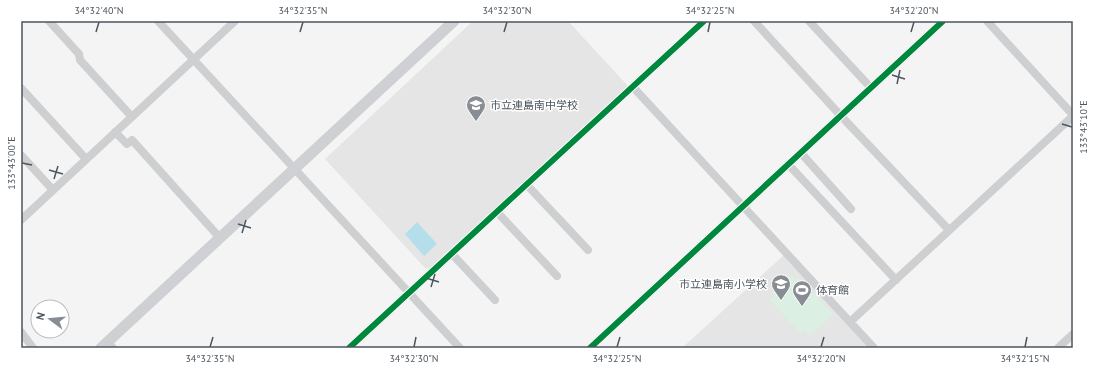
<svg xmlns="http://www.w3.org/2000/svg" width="1094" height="369" font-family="'PT Sans','Noto Sans JP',sans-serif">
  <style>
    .education { fill: #e6e5e5 }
    .green { fill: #dbf0e3 }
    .water { fill: #b4dfea }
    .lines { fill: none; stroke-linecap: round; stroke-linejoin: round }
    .street { stroke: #cecfd1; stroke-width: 8 }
    .secondary { stroke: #ced0d3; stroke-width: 11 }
    .cycleway-casing { stroke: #fff; stroke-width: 8 }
    .cycleway { stroke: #00873e; stroke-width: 6 }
    .ticks { fill: none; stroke: #4c565f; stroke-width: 1.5 }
    .labels { text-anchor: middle; stroke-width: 3; stroke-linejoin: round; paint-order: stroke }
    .poi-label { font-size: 11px; fill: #4c565f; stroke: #fff; text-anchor: start }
    .neatline { fill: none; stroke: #4c565f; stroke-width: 1.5 }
    .ticks-label { font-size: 10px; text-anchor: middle; fill: #4c565f }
  </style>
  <rect width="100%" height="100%" fill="#f4f4f4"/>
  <path class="education" d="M473,21h95l60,65 -198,183 -5,-1 -100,-109z
    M785,254l86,94h-189z"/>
  <path class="green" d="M791,275l4,5 4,-3 34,37 -24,22 -4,-5 -4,3 -31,-34 5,-4 -3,-4z"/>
  <path class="water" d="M417,222l20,22 -13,12 -19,-22z"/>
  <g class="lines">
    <path class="street" d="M49,21l30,33 1,6 52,57
      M158,21l302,327
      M754,21l87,95 108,114
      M809,21l62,67
      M987,21l86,94
      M633,87l241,261
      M21,88l65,71
      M115,132l12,12 5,-4 88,98
      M801,153l50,56
      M21,155l32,35
      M788,164l108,116
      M527,185l61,65
      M497,212l60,64
      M21,220l214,-199
      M452,254l43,46
      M850,322l223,-206
      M21,332l12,16
      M107,342l6,6
      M349,348l355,-327
      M590,348l353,-327
      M1058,348l15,-14"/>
    <path class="secondary" d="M101,348l353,-327"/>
    <g class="cycleway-casing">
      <path id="cycleway" d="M349,348l355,-327
        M590,348l353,-327"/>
    </g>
    <use href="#cycleway" class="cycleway"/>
  </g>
  <path class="ticks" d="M96,32l3,-10M300,32l3,-10M504,32l3,-10M708,32l2,-10M911,32l3,-10M892,75l13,4M897,84l3,-14M1062,124l10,3M22,163l10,2M49,170l14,4M54,179l4,-13M238,224l13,4M242,233l4,-13M426,278l13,4M431,287l4,-13M210,347l3,-10M414,347l2,-10M617,347l3,-10M821,347l3,-10M1025,347l2,-10"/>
  <defs>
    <g id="school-pin" transform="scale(1)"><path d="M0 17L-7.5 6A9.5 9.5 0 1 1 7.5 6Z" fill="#878d93" stroke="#fff"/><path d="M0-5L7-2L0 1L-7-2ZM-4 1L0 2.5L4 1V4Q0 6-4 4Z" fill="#fff"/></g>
    <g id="stadium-pin" transform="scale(1)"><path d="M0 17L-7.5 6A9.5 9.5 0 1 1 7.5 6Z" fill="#878d93" stroke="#fff"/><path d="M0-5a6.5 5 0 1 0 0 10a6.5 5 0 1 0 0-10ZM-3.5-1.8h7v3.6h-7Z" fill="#fff"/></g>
  </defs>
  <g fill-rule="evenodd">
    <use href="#school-pin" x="476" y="105"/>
    <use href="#school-pin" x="781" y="284"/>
    <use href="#stadium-pin" x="802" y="290"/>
  </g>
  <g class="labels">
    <g class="poi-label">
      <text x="490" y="109">市立連島南中学校</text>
      <text x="767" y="288" text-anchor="end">市立連島南小学校</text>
      <text x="816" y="294">体育館</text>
    </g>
  </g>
  <rect width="1094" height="369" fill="none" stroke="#ffffff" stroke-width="44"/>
  <g transform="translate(50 319) rotate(286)"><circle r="19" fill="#ffffff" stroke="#b7bbbf"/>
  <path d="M0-3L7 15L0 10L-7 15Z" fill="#878d93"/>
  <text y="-6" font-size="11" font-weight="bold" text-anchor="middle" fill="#4c565f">N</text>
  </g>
  <rect x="22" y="22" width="1050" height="325" class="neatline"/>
  <g class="ticks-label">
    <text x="99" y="14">34°32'40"N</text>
    <text x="303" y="14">34°32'35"N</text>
    <text x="507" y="14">34°32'30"N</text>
    <text x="710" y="14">34°32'25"N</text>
    <text x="914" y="14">34°32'20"N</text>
    <text transform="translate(1083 127) rotate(-90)" y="4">133°43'10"E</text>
    <text transform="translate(11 163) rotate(-90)" y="4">133°43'00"E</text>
    <text x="210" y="362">34°32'35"N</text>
    <text x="414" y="362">34°32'30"N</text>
    <text x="617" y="362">34°32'25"N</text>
    <text x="821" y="362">34°32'20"N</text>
    <text x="1025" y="362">34°32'15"N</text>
  </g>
</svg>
